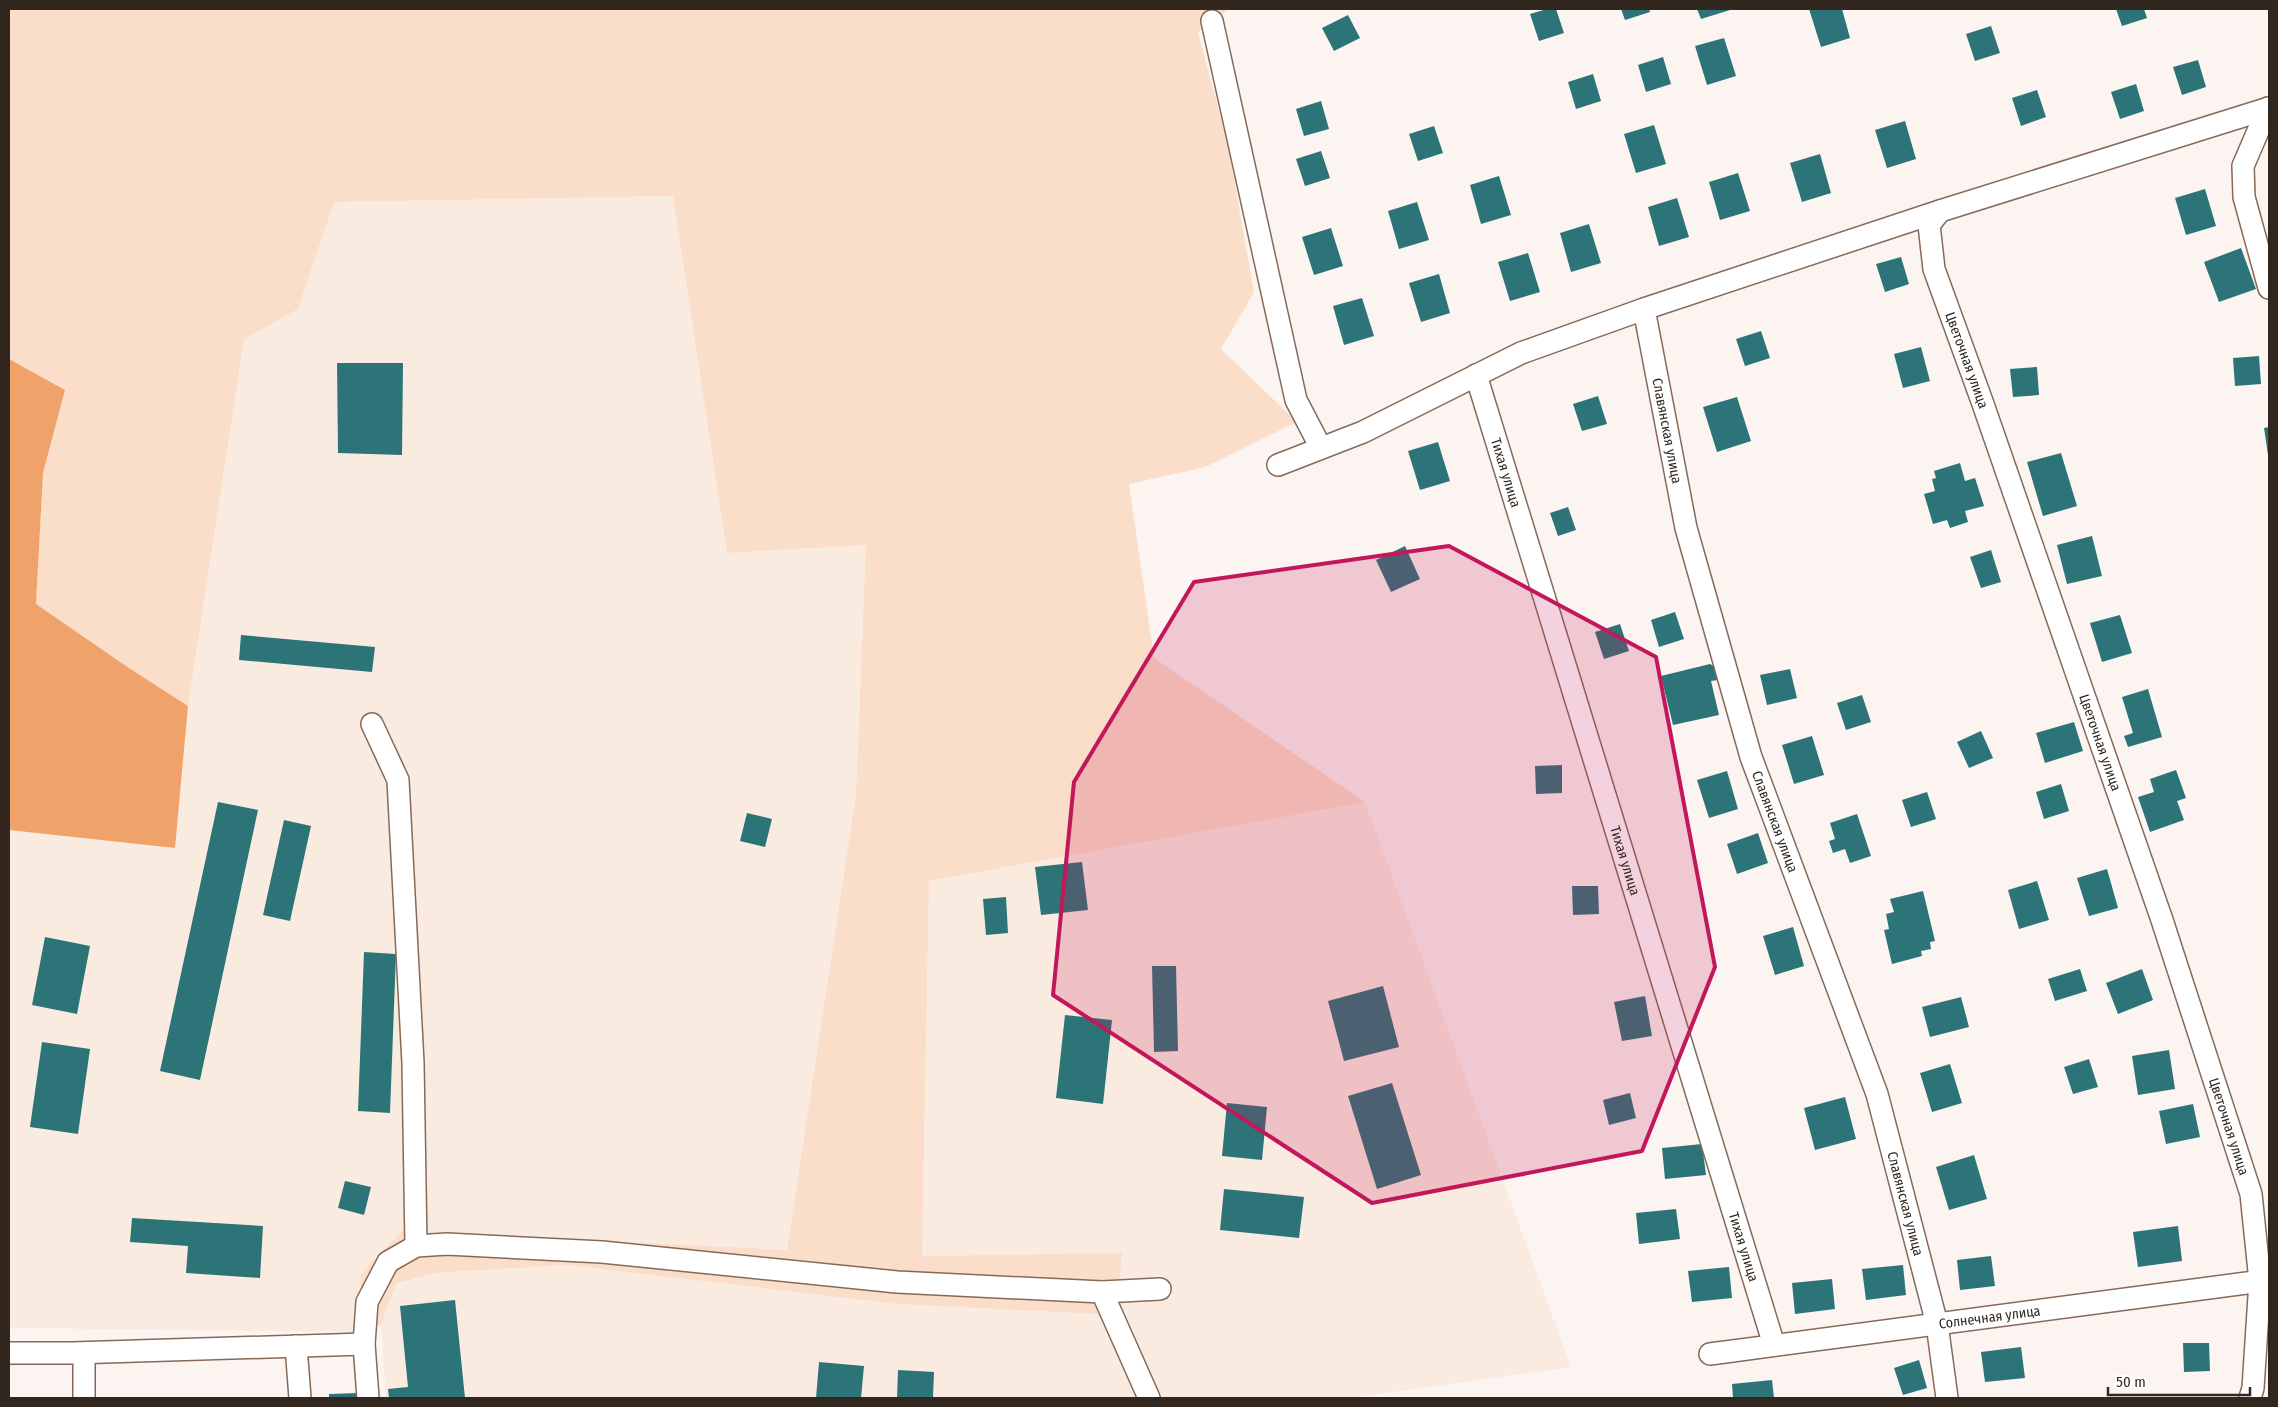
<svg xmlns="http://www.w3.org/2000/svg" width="2278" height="1407" font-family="'Fira Sans Condensed',sans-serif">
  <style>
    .built { fill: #faebe0 }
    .green { fill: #fbdec9 }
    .forest { fill: #efa269 }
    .building { fill: #2d7479 }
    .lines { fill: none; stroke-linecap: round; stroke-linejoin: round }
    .minor-casing { stroke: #866a57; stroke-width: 24 }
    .minor { stroke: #fff; stroke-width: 21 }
    .marked { fill: #c2185b; fill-opacity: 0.2; stroke: #c2185b; stroke-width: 4; stroke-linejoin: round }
    .labels { text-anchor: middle; stroke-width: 5; stroke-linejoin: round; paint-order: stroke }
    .street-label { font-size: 14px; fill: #32271e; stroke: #fff }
  </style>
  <rect width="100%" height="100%" fill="#fbf4f0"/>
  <path class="built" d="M673,196l54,357 139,-8 -10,249 -69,456 -385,-19 -43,101 -350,-4v-498l166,17 13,-141 56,-366 54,-31 36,-107z
    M1365,802l206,565 -220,31h-965l-5,-73 15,-40 39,-12 133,-8 328,39 221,11 5,-62 -200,3 7,-376z"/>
  <path class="green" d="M9,9h1220l-31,23 30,113 26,147 -33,57 76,73 -92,45 -76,17 25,174 211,144 -436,79 -7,375 200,-3 -5,62 -221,-11 -328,-39 -133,8 -39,11 -15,41 -22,7 2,-58 41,-43 385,19 69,-456 10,-249 -139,8 -54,-357 -339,6 -36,107 -54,31 -56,366 -59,-38 -93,-64 7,-131 22,-83 -56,-31z"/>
  <path class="forest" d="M9,359l56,31 -22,83 -7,131 93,64 59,38 -13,142 -166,-18z"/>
  <path class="building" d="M1547,9h9l8,24 -25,8 -9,-27z
    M1621,9h28l1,3 -25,8z
    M1697,9h33v1l-29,9z
    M1809,9h33l8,29 -29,9z
    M2116,9h28l3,9 -25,8z
    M1348,15l12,23 -26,13 -12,-23z
    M1991,26l9,27 -25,8 -9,-27z
    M1724,38l12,38 -29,9 -12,-39z
    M1663,57l8,27 -25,8 -8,-27z
    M2198,60l8,27 -24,8 -9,-28z
    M1593,74l8,27 -25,8 -8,-27z
    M2136,84l8,27 -24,8 -9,-27z
    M2037,90l9,27 -25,9 -9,-28z
    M1321,101l8,28 -25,7 -8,-27z
    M1905,121l11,38 -29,9 -12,-38z
    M1654,125l12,39 -30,9 -12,-39z
    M1434,126l9,27 -25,8 -9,-27z
    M1321,151l9,27 -25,8 -9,-27z
    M1820,154l11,39 -29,9 -12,-39z
    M1738,173l12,38 -30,9 -11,-38z
    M1499,176l12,39 -30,9 -11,-39z
    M2205,189l11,37 -30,9 -11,-37z
    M1677,198l12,39 -30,9 -11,-39z
    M1417,202l12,38 -30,9 -11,-38z
    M1589,224l12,39 -30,9 -11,-39z
    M1331,228l12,38 -29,9 -12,-38z
    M2241,248l15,41 -37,13 -15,-40z
    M1528,253l12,39 -30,9 -12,-39z
    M1901,257l8,27 -24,8 -9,-28z
    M1439,274l11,39 -29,9 -12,-39z
    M1362,298l12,38 -30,9 -11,-39z
    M1761,331l9,27 -25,8 -9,-27z
    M1921,347l9,34 -27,7 -9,-34z
    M2259,356l2,28 -26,2 -2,-28z
    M337,363h66l-1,92 -64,-2z
    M2037,367l2,28 -26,2 -3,-28z
    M1598,396l9,28 -25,7 -9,-27z
    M1737,397l14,44 -34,11 -14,-45z
    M2269,427v28h-1l-4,-27z
    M1438,442l12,39 -30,9 -12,-39z
    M2061,453l16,53 -34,10 -16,-54z
    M1960,463l5,18 10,-3 9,28 -19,5 3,11 -18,6 -3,-8 -14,4 -9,-30 11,-3 -3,-12 4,-1 -2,-7z
    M1568,507l8,23 -18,6 -8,-23z
    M2092,536l10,40 -35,8 -10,-39z
    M1405,546l15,33 -29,13 -15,-32z
    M1991,550l10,32 -20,6 -11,-31z
    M1675,612l9,27 -25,8 -8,-27z
    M2120,615l12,38 -30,9 -12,-39z
    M1620,624l9,27 -25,8 -9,-27z
    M241,635l134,12 -3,25 -133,-12z
    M1710,664l6,3 4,5 -2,8 -7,1 8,34 -46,10 -12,-49z
    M1790,669l7,29 -30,7 -7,-30z
    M2148,689l14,48 -34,10 -4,-11 9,-3 -11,-36z
    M1862,695l9,27 -25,8 -9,-27z
    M2074,722l9,29 -38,12 -9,-30z
    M1981,731l12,27 -24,10 -12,-26z
    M1812,736l12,39 -30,9 -12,-39z
    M1562,765v28l-26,1 -1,-28z
    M2176,770l10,28 -9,3 7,19 -34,12 -12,-35 16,-5 -4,-13z
    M1727,771l11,38 -29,9 -12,-38z
    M2061,784l8,27 -25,8 -8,-27z
    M1927,792l9,27 -25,8 -9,-27z
    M218,802l40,8 -58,270 -40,-9z
    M747,813l25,6 -7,28 -25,-6z
    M1857,814l14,42 -21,7 -5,-14 -12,4 -4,-12 6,-2 -5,-16z
    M284,820l27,6 -21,95 -27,-6z
    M1758,833l10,30 -31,11 -10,-30z
    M1082,862l6,48 -47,5 -6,-48z
    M2107,869l11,39 -29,8 -12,-38z
    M2037,881l12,39 -30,9 -11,-39z
    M1572,886h26l1,28 -26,1z
    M1923,891l12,50 -5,1 1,7 -10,2 1,5 -30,8 -8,-34 5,-1 -3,-15 8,-2 -4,-13z
    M1006,897l2,36 -22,2 -3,-36z
    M1793,927l11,39 -29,9 -12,-39z
    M45,937l45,9 -13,68 -45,-9z
    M364,952l32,2 -6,159 -32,-2z
    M1152,966h24l2,85 -24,1z
    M2080,969l7,22 -32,10 -7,-22z
    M2142,969l11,31 -35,14 -12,-31z
    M1383,986l16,61 -55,14 -16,-60z
    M1645,996l7,40 -30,5 -8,-39z
    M1961,997l8,30 -39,10 -8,-30z
    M1065,1015l47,5 -9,84 -47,-6z
    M42,1042l48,7 -12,85 -48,-7z
    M2169,1050l6,39 -37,6 -6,-39z
    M2089,1059l9,28 -25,7 -9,-27z
    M1950,1064l12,39 -30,9 -12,-39z
    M1392,1083l29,92 -44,14 -29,-93z
    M1630,1093l6,25 -27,7 -6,-25z
    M1845,1097l11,42 -41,11 -11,-42z
    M1227,1103l40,4 -5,53 -40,-4z
    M2193,1104l7,33 -34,7 -7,-33z
    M1702,1144l4,31 -41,4 -3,-31z
    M1974,1155l13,44 -38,11 -13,-43z
    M345,1181l26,6 -7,28 -26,-7z
    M1224,1189l80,8 -5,41 -79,-8z
    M1676,1209l4,30 -41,5 -3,-31z
    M132,1218l131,8 -3,52 -74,-5 2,-27 -58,-4z
    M2178,1226l4,35 -44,6 -5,-35z
    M1991,1256l4,30 -35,4 -3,-30z
    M1903,1265l3,30 -40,5 -4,-31z
    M1729,1267l3,31 -40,4 -4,-31z
    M1832,1279l3,30 -40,5 -3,-31z
    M455,1300l10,98h-76l-1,-9 20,-2 -8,-81z
    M2183,1343h26l1,28 -26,1z
    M2021,1347l4,31 -40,4 -4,-30z
    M1919,1360l8,28 -24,7 -9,-27z
    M819,1362l45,4 -3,32h-45z
    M898,1370l36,2 -1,26h-36z
    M1772,1380l2,18h-41l-1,-14z
    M358,1393v5h-29v-4z"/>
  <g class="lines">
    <g class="minor-casing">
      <g id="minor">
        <path d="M1212,21l84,379 25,48"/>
        <path d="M2268,108l-25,58 1,31 25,91"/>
        <path id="s1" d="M1940,211l-11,14 5,44 49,135 179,516 89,274 9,87 -7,107 -3,10"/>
        <path id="s2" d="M1644,309l42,219 65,229 126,337 60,230 10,74"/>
        <path id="s3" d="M1476,375l298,970"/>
        <path d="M1278,465l85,-33 158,-79 123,-44 296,-98 329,-103"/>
        <path d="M372,724l26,56 15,283 3,183"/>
        <path d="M1102,1292l47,106"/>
        <path d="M296,1346l4,52"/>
        <path d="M9,1353h64l291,-9"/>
        <path d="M84,1353v45"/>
        <path id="s4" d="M1710,1354l559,-74"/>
        <path d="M368,1398l-4,-54 3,-42 21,-40 28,-16 31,-2 155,8 295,30 205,10 58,-3"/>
      </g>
    </g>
    <use href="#minor" class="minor"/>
  </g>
  <path class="marked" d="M1449,546l207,111 59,310 -73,184 -270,52 -319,-208 21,-213 120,-200z"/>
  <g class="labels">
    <g class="street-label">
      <text dy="5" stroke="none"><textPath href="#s1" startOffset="159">Цветочная улица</textPath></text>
      <text dy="5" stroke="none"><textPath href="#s2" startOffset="124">Славянская улица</textPath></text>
      <text dy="5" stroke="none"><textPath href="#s3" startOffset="102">Тихая улица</textPath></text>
      <text dy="5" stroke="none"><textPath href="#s1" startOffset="564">Цветочная улица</textPath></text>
      <text dy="5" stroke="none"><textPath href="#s2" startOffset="530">Славянская улица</textPath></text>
      <text dy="5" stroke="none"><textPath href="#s3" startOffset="508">Тихая улица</textPath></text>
      <text dy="5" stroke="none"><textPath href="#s1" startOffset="969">Цветочная улица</textPath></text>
      <text dy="5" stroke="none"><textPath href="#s2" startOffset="934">Славянская улица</textPath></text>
      <text dy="5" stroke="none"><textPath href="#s3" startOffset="912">Тихая улица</textPath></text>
      <text dy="5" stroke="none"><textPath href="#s4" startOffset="282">Солнечная улица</textPath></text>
    </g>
  </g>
  <rect width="2278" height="1407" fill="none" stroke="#32271e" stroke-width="20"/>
  <path d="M2108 1387v8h142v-8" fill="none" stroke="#32271e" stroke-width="2.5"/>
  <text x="2116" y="1387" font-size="15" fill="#32271e" stroke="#ffffff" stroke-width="4" paint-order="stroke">50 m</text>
</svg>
